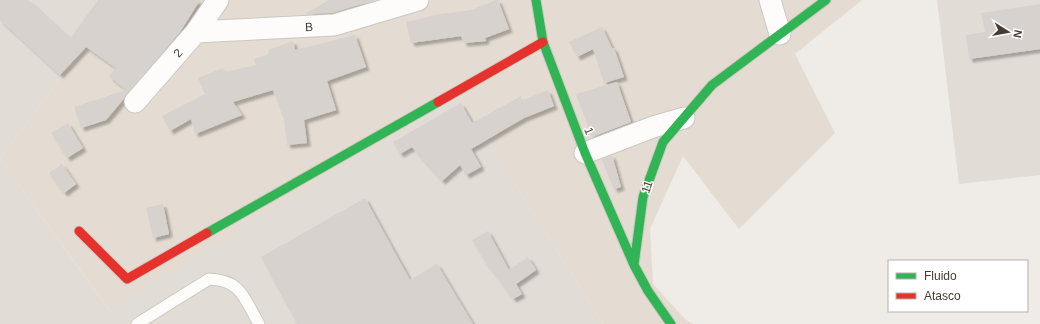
<svg xmlns="http://www.w3.org/2000/svg" width="1040" height="324" font-family="Arial,sans-serif">
  <style>
    .residential { fill: #e4dcd2 }
    .industrial { fill: #e2dcd7 }
    .building { fill: #d7d2cd; filter: url(#shadow) }
    .lines { fill: none; stroke-linecap: round; stroke-linejoin: round }
    .lane-casing { stroke: #cbc7c2; stroke-width: 13 }
    .street-casing { stroke: #cbc7c2; stroke-width: 23 }
    .fast-casing { stroke: #d0c9bd; stroke-width: 11 }
    .jam-casing { stroke: #d0c9bd; stroke-width: 11 }
    .lane { stroke: #fdfcfb; stroke-width: 11 }
    .street { stroke: #fdfcfb; stroke-width: 21 }
    .fast { stroke: #30b455; stroke-width: 9 }
    .jam { stroke: #e5322d; stroke-width: 9 }
    .labels { text-anchor: middle; stroke-width: 3; stroke-linejoin: round; paint-order: stroke }
    .street-label { font-size: 12px; fill: #453b32; stroke: #fff }
  </style>
  <defs>
    <filter id="shadow"><feDropShadow dx="3.5" dy="3.5" stdDeviation="1" flood-color="#0004"/></filter>
  </defs>
  <rect width="100%" height="100%" fill="#efebe6"/>
  <path class="residential" d="M118,0h744l-67,54 40,79 -96,96 -56,-73 -33,73 3,55 33,36 8,4h-91l-143,-228 -350,215 -110,-152z"/>
  <path class="industrial" d="M0,0h118l-118,159 109,151 351,-214 143,228h-603z
    M937,0h103v175l-81,9z"/>
  <path class="building" d="M0,0h28l42,39 28,-39h102l-20,32 -74,88 -25,8 -7,-21 52,-17 -17,-14 7,-8 -30,-21 -26,28 -60,-55z
    M329,0h46l-43,13 -27,1z
    M496,0h2l11,29 -24,9 1,3 -22,2 -3,-7 -50,7 -5,-21 34,-8 31,-4z
    M1040,4v45l-71,10 -3,-24 19,-3 -4,-19z
    M602,27l10,21h2l10,29 -20,6 -11,-34 -16,8 -8,-15z
    M355,35l11,32 -39,14 9,29 -32,10 3,23 -20,2 -3,-25 -11,-30 -40,12 9,13 -47,19 -4,-15 -21,12 -8,-15 43,-22 -7,-16 25,-10 2,4 31,-7 -2,-6 15,-5 -1,-4 25,-9 2,9z
    M617,82l14,40 -39,15 -16,-43z
    M548,90l6,16 -30,12 -53,31 10,18 -15,8 -6,-10 -18,16 -30,-34 -12,7 -7,-12 68,-39 11,20 49,-27v5z
    M68,123l15,25 -16,10 -16,-25z
    M612,155l9,32 -7,2 -12,-29z
    M62,164l14,20 -12,9 -15,-20z
    M365,198l45,82 27,-16 36,60h-176l-36,-67z
    M163,204l6,30 -16,4 -7,-30z
    M488,231l21,39 19,-13 8,13 -20,14 6,10 -9,5 -29,-39 -12,-20z"/>
  <g class="lines">
    <g class="lane-casing">
      <path id="lane" d="M137,324l72,-45c33,1 35,20 50,45"/>
    </g>
    <g class="street-casing">
      <path id="street" d="M770,0l10,34
        M196,32l138,-7 84,-25
        M135,102l61,-70 22,-32
        M585,153l68,-26 31,-9"/>
    </g>
    <g class="fast-casing">
      <path id="fast" d="M536,0l7,42 42,111 49,112 14,26 23,33
        M207,233l231,-131
        M634,265l9,-68 20,-55 49,-57 114,-85"/>
    </g>
    <g class="jam-casing">
      <path id="jam" d="M438,102l105,-60
        M79,231l48,48 80,-46"/>
    </g>
    <use href="#lane" class="lane"/>
    <use href="#street" class="street"/>
    <use href="#fast" class="fast"/>
    <use href="#jam" class="jam"/>
  </g>
  <g class="labels">
    <g class="street-label">
      <text transform="translate(309 27) rotate(-3)" y="4">B</text>
      <text transform="translate(178 53) rotate(-48)" y="4">2</text>
      <text transform="translate(589 131) rotate(69)" y="4">1</text>
      <text transform="translate(647 187) rotate(-70)" y="4">11</text>
    </g>
  </g>
  <rect x="888" y="260" width="140" height="52" fill="#ffffff" stroke="#b5b1ad"/>
  <rect x="896" y="273" width="20" height="6" fill="#30b455" stroke="#b5b1ad"/>
  <text x="924" y="280" font-size="12" fill="#453b32">Fluido</text>
  <rect x="896" y="293" width="20" height="6" fill="#e5322d" stroke="#b5b1ad"/>
  <text x="924" y="300" font-size="12" fill="#453b32">Atasco</text>
  <g transform="translate(1008 32) rotate(101)" stroke="#ffffff" stroke-width="3" paint-order="stroke">
  <path d="M0-3L7 15L0 10L-7 15Z" fill="#453b32"/>
  <text y="-6" font-size="11" font-weight="bold" text-anchor="middle" fill="#453b32">N</text>
  </g>
</svg>
